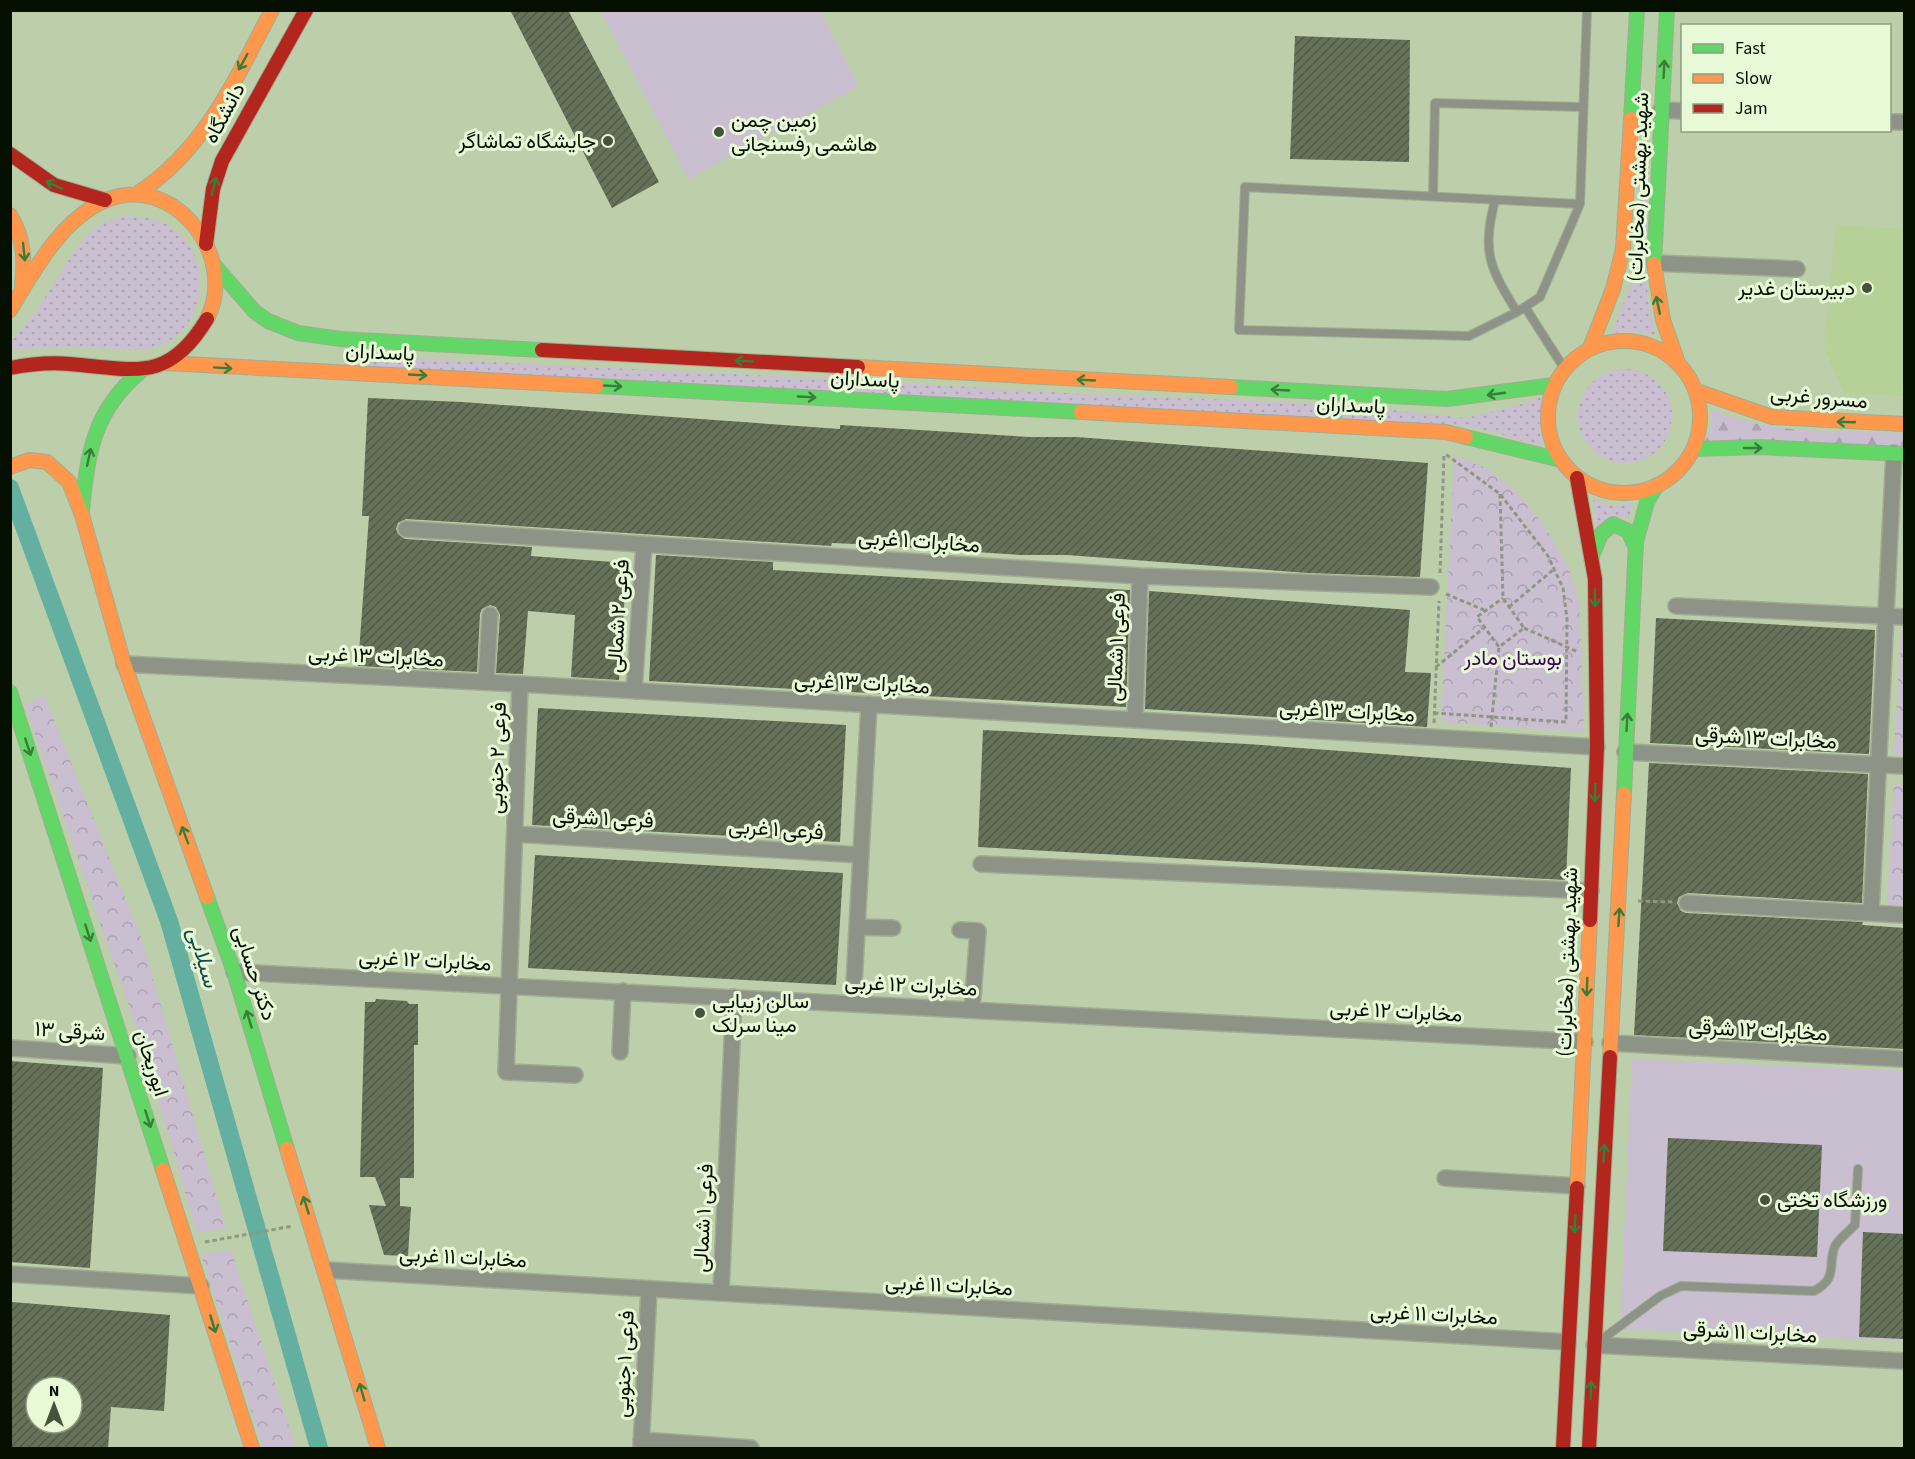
<svg xmlns="http://www.w3.org/2000/svg" width="1915" height="1459" font-family="'Source Sans 3',Vazirmatn,sans-serif">
  <style>
    .built { fill: #b5d198 }
    .grass { fill: url(#grass-dots) }
    .forest { fill: url(#forest-firs) }
    .park { fill: url(#park-crowns) }
    .pitch { fill: #cabed1 }
    .lines { fill: none; stroke-linecap: round; stroke-linejoin: round }
    .canal { stroke: #63b0a0; stroke-width: 18 }
    .building { fill: url(#building-hatch); fill-rule: evenodd }
    .lane-casing { stroke: #a0ad92; stroke-width: 10 }
    .street-casing { stroke: #a0ad92; stroke-width: 18 }
    .fast-casing { stroke: #a0ad92; stroke-width: 16 }
    .slow-casing { stroke: #a0ad92; stroke-width: 16 }
    .jam-casing { stroke: #a0ad92; stroke-width: 16 }
    .path { stroke: #8d9784; stroke-width: 3; stroke-dasharray: 4.5 3; stroke-linecap: butt }
    .lane { stroke: #8d9487; stroke-width: 8 }
    .street { stroke: #8d9487; stroke-width: 15 }
    .fast { stroke: #63d668; stroke-width: 14 }
    .slow { stroke: #ff974d; stroke-width: 14 }
    .jam { stroke: #b3261e; stroke-width: 14 }
    .oneway { stroke: #397d39 }
    .poi-dot { fill: #46533b; stroke: #e8f9d7; stroke-width: 2 }
    .labels { text-anchor: middle; stroke-width: 6; stroke-linejoin: round; paint-order: stroke }
    .street-label { font-size: 21px; fill: #061000; stroke: #e8f9d7 }
    .poi-label { font-size: 21px; fill: #061000; stroke: #e8f9d7; text-anchor: start }
    .park-label { font-size: 21px; fill: #40005f; stroke: #e8f9d7 }
    .water-label { font-size: 22px; font-style: italic; fill: #134d4a; stroke: #e8f9d7 }
  </style>
  <defs>
    <pattern id="grass-dots" width="8" height="8" patternUnits="userSpaceOnUse" patternTransform="scale(1.5)"><rect width="8" height="8" fill="#cabed1"/><path d="M2 2h.1M6 6h.1" fill="none" stroke="#aca2b2" stroke-width="1.8" stroke-linecap="round"/></pattern>
    <pattern id="forest-firs" width="22" height="20" patternUnits="userSpaceOnUse" patternTransform="scale(1.5)"><rect width="22" height="20" fill="#cabed1"/><path d="M5 1l3.5 6h-7zM16 11l3.5 6h-7z" fill="#aca2b2"/></pattern>
    <pattern id="park-crowns" width="20" height="18" patternUnits="userSpaceOnUse" patternTransform="scale(1.5)"><rect width="20" height="18" fill="#cabed1"/><path d="M2 6a3 3 0 1 1 6 0M12 15a3 3 0 1 1 6 0" fill="none" stroke="#aca2b2"/></pattern>
    <pattern id="building-hatch" width="6" height="6" patternUnits="userSpaceOnUse" patternTransform="scale(1.5)"><rect width="6" height="6" fill="#657158"/><path d="M-1 1l2-2M0 6l6-6M5 7l2-2" fill="none" stroke="#515b46"/></pattern>
  </defs>
  <rect width="100%" height="100%" fill="#bdcfaa"/>
  <path class="built" d="M1836,225l68,4v167l-60,-3 -20,-45z"/>
  <path class="grass" d="M1650,177c-3,54 -10,106 6,158l-21,-4 -23,2 19,-50 7,-45 1,-60z
    M124,216c15,1 30,1 44,9 49,29 40,107 -15,123 -20,5 -40,0 -60,-1 -28,-1 -55,0 -82,3v-8l24,-29 49,-76 18,-14z
    M345,355l508,25 231,14 250,10 132,14 60,-15 19,-8 -6,23 3,29 -47,-15 -34,-7 -1116,-57z
    M1578 416a47 47 0 1 1 94 0a47 47 0 1 1-94 0Z
    M1593,498c13,8 23,10 38,4l-1,16 -12,-2 -21,13z"/>
  <path class="forest" d="M1712,409c60,28 128,21 192,24v13l-199,-4 7,-19z"/>
  <path class="park" d="M1454,455l34,14 32,26 24,30 25,44 10,31 5,132 -143,-10z
    M1901,630h3v125l-10,-1z
    M44,695l97,242 85,292 -29,4 -55,-189 -117,-339z
    M1894,784l10,1v121l-17,-1z
    M231,1250l65,198h-33l-62,-194z"/>
  <path class="pitch" d="M601,11h219l39,75 -171,93z
    M1632,1059l272,12v270l-284,-12z"/>
  <g class="lines">
    <path class="canal" d="M10,488l159,433 150,527"/>
  </g>
  <path class="building" d="M510,10h58l91,172 -47,26z
    M1295,36l115,4 -1,122 -119,-3z
    M368,398l94,4 378,27v-4l189,12h47l352,26 -8,114 -112,-4 -241,-18h-47l-165,-11 -23,-1 -1,3 -425,-27 -8,4 -2,6 2,5 7,5 127,8 -1,9 96,7 -8,117 -48,-3 4,-62 -47,-4 -5,63 -27,-1 4,-58 -4,-8 -6,-2 -8,4 -2,5 -3,58 -119,-6 11,-150h-7z
    M656,555l117,7v8l357,20 -4,117 -477,-26z
    M1149,591l261,19 -5,62 26,1 -4,54 -282,-18z
    M1656,618l219,12 -6,124 -219,-11z
    M538,708l308,17 -6,117 -308,-17z
    M983,730l264,14 324,24 -5,112 -588,-33z
    M1649,763l219,11 -6,129 -174,-10 -9,4 -2,6 4,8 5,2 177,9 -1,3 43,3v121l-271,-14z
    M535,855l308,18 -7,112 -308,-17z
    M376,999l31,2 2,3h9v41h-4v133h-14v28l11,1 -3,49 -24,-1 -15,-50 17,1 -11,-29h-15l5,-175h10z
    M10,1061l93,7 -13,200 -80,-6z
    M1668,1138l154,7 -5,112 -154,-6z
    M1863,1232l42,2v105l-46,-2z
    M12,1302l158,13 -6,96 -53,-4 -3,42h-98zM36,1387h36v36h-36z"/>
  <g class="lines">
    <g class="lane-casing">
      <path id="lane" d="M1433,195l2,-92 148,4
        M1495,200c-13,52 -6,67 22,112l23,-15 40,-93 7,-194
        M1525,307l39,61
        M1517,312l-48,24 -230,-6 6,-143 335,17
        M1597,1343l63,-47 21,-10 133,5c25,-13 13,-26 21,-45 4,-7 14,-15 20,-21l3,-56"/>
    </g>
    <g class="street-casing">
      <path id="street" d="M1661,110l21,1
        M1890,122h14
        M1654,263l143,6
        M406,529l734,47 291,11
        M1676,606l228,11
        M124,664l396,20 1077,63
        M486,682l4,-67
        M520,684l-14,388 69,3
        M634,691l10,-147
        M1135,720l5,-144
        M1625,752l279,14
        M515,834l346,21
        M981,864l610,27
        M1687,903l217,12
        M1871,913l23,-460
        M857,927l36,1
        M960,930l18,1 -6,78
        M234,972l1351,70
        M853,1003l16,-299
        M1610,1043l294,16
        M10,1048l118,8
        M620,1052l3,-61
        M1445,1178l132,8
        M326,1270l1242,72
        M10,1274l191,12
        M721,1293l13,-296
        M1594,1345l310,16
        M641,1440l110,8
        M641,1448l8,-159"/>
    </g>
    <g class="fast-casing">
      <path id="fast" d="M1631,119l6,-109
        M1654,264l13,-254
        M215,266l40,46 13,9 30,12 43,6 201,11
        M597,386l484,26
        M1231,387l216,12 107,-14
        M1466,437l95,23
        M1694,449l65,-2 145,7
        M82,511c5,-57 12,-101 58,-139
        M1592,556l9,-22 12,-10 15,7 8,17
        M10,692l153,478
        M1624,794l12,-252 11,-40 10,-17
        M207,897l27,75 53,177"/>
    </g>
    <g class="slow-casing">
      <path id="slow" d="M138,193c67,-43 98,-115 134,-183
        M10,215c14,23 15,45 12,71
        M1654,264l9,56 14,40
        M10,310c24,-39 50,-89 94,-109 69,-31 135,55 103,118
        M1548 417a76 76 0 1 1 152 0a76 76 0 1 1-152 0Z
        M1590,348l23,-59 10,-40 8,-130
        M165,363l432,23
        M858,367l373,20
        M1697,391l75,26 132,7
        M1081,412l365,20 20,5
        M10,467l19,-7 18,2 22,20 13,33 42,149 83,233
        M1610,1057l14,-263
        M287,1149l91,299
        M163,1170l89,278
        M1577,1188l13,-268"/>
    </g>
    <g class="jam-casing">
      <path id="jam" d="M10,154l44,31 51,15
        M206,244l7,-55 9,-28 84,-151
        M542,350l316,17
        M10,368c20,-4 40,-6 60,-4 64,5 98,20 137,-45
        M1577,478l18,101 2,168 -7,173
        M1563,1448l14,-260
        M1589,1448l21,-391"/>
    </g>
    <path class="path" d="M1500,494l3,104 21,30 -25,19 -22,-30 26,-19
      M1440,573l4,-119
      M1446,594l38,16
      M1509,607l44,-37
      M1524,628l54,24
      M1436,667l49,-40
      M1434,713l132,9 1,-103 -4,-31 -15,-32 -48,-62 -56,-41
      M1434,723l5,-122
      M1491,727l8,-80
      M1638,901l35,1
      M205,1242l88,-16"/>
    <use href="#lane" class="lane"/>
    <use href="#street" class="street"/>
    <use href="#fast" class="fast"/>
    <use href="#slow" class="slow"/>
    <use href="#jam" class="jam"/>
  </g>
  <defs><path id="oneway-shaft" d="M-6 0H5M1.5-3L5.5 0L1.5 3" fill="none" stroke-width="1.6" stroke-linecap="round" stroke-linejoin="round" transform="scale(1.5)"/></defs>
  <g class="oneway">
    <use href="#oneway-shaft" transform="translate(243 62) rotate(119)"/>
    <use href="#oneway-shaft" transform="translate(1664 69) rotate(-87)"/>
    <use href="#oneway-shaft" transform="translate(54 185) rotate(-155)"/>
    <use href="#oneway-shaft" transform="translate(214 186) rotate(-75)"/>
    <use href="#oneway-shaft" transform="translate(24 252) rotate(84)"/>
    <use href="#oneway-shaft" transform="translate(1658 305) rotate(-102)"/>
    <use href="#oneway-shaft" transform="translate(744 361) rotate(-177)"/>
    <use href="#oneway-shaft" transform="translate(223 368) rotate(4)"/>
    <use href="#oneway-shaft" transform="translate(418 375) rotate(3)"/>
    <use href="#oneway-shaft" transform="translate(1086 380) rotate(-177)"/>
    <use href="#oneway-shaft" transform="translate(613 386) rotate(3)"/>
    <use href="#oneway-shaft" transform="translate(1280 390) rotate(-177)"/>
    <use href="#oneway-shaft" transform="translate(1496 394) rotate(172)"/>
    <use href="#oneway-shaft" transform="translate(807 397) rotate(3)"/>
    <use href="#oneway-shaft" transform="translate(1846 422) rotate(-178)"/>
    <use href="#oneway-shaft" transform="translate(1753 448)"/>
    <use href="#oneway-shaft" transform="translate(89 457) rotate(-78)"/>
    <use href="#oneway-shaft" transform="translate(1595 598) rotate(89)"/>
    <use href="#oneway-shaft" transform="translate(1627 722) rotate(-87)"/>
    <use href="#oneway-shaft" transform="translate(28 747) rotate(72)"/>
    <use href="#oneway-shaft" transform="translate(1595 793) rotate(92)"/>
    <use href="#oneway-shaft" transform="translate(185 835) rotate(-110)"/>
    <use href="#oneway-shaft" transform="translate(1619 917) rotate(-86)"/>
    <use href="#oneway-shaft" transform="translate(88 933) rotate(72)"/>
    <use href="#oneway-shaft" transform="translate(1587 987) rotate(92)"/>
    <use href="#oneway-shaft" transform="translate(249 1019) rotate(-107)"/>
    <use href="#oneway-shaft" transform="translate(148 1119) rotate(72)"/>
    <use href="#oneway-shaft" transform="translate(1604 1153) rotate(-87)"/>
    <use href="#oneway-shaft" transform="translate(306 1205) rotate(-107)"/>
    <use href="#oneway-shaft" transform="translate(1575 1224) rotate(93)"/>
    <use href="#oneway-shaft" transform="translate(213 1324) rotate(73)"/>
    <use href="#oneway-shaft" transform="translate(1591 1390) rotate(-87)"/>
    <use href="#oneway-shaft" transform="translate(362 1392) rotate(-106)"/>
  </g>
  <g class="poi-dot">
    <circle cx="719" cy="132" r="6"/>
    <circle cx="608" cy="141" r="6"/>
    <circle cx="1867" cy="288" r="6"/>
    <circle cx="700" cy="1013" r="6"/>
    <circle cx="1765" cy="1200" r="6"/>
  </g>
  <g class="labels">
    <g class="street-label">
      <text transform="translate(224 113) rotate(-62)" y="7">دانشگاه</text>
      <text transform="translate(1638 187) rotate(-88)" y="7">شهید بهشتی (مخابرات)</text>
      <text transform="translate(380 352) rotate(3)" y="7">پاسداران</text>
      <text transform="translate(865 379) rotate(3)" y="7">پاسداران</text>
      <text transform="translate(1819 397) rotate(5)" y="7">مسرور غربی</text>
      <text transform="translate(1351 405) rotate(3)" y="7">پاسداران</text>
      <text transform="translate(919 541) rotate(4)" y="7">مخابرات ۱ غربی</text>
      <text transform="translate(618 616) rotate(-86)" y="7">فرعی ۲ شمالی</text>
      <text transform="translate(1116 647) rotate(-88)" y="7">فرعی ۱ شمالی</text>
      <text transform="translate(376 656) rotate(3)" y="7">مخابرات ۱۳ غربی</text>
      <text transform="translate(862 683) rotate(3)" y="7">مخابرات ۱۳ غربی</text>
      <text transform="translate(1347 711) rotate(3)" y="7">مخابرات ۱۳ غربی</text>
      <text transform="translate(1766 738) rotate(3)" y="7">مخابرات ۱۳ شرقی</text>
      <text transform="translate(497 758) rotate(-88)" y="7">فرعی ۲ جنوبی</text>
      <text transform="translate(603 818) rotate(3)" y="7">فرعی ۱ شرقی</text>
      <text transform="translate(776 829) rotate(4)" y="7">فرعی ۱ غربی</text>
      <text transform="translate(425 960) rotate(3)" y="7">مخابرات ۱۲ غربی</text>
      <text transform="translate(1567 962) rotate(-88)" y="7">شهید بهشتی (مخابرات)</text>
      <text transform="translate(255 973) rotate(72)" y="7">دکتر حسابی</text>
      <text transform="translate(911 985) rotate(3)" y="7">مخابرات ۱۲ غربی</text>
      <text transform="translate(1396 1011) rotate(3)" y="7">مخابرات ۱۲ غربی</text>
      <text transform="translate(1758 1030) rotate(3)" y="7">مخابرات ۱۲ شرقی</text>
      <text transform="translate(70 1031) rotate(4)" y="7">۱۳ شرقی</text>
      <text transform="translate(152 1063) rotate(72)" y="7">ابوریحان</text>
      <text transform="translate(703 1218) rotate(-87)" y="7">فرعی ۱ شمالی</text>
      <text transform="translate(463 1257) rotate(3)" y="7">مخابرات ۱۱ غربی</text>
      <text transform="translate(949 1285) rotate(3)" y="7">مخابرات ۱۱ غربی</text>
      <text transform="translate(1434 1314) rotate(3)" y="7">مخابرات ۱۱ غربی</text>
      <text transform="translate(1750 1332) rotate(3)" y="7">مخابرات ۱۱ شرقی</text>
      <text transform="translate(624 1364) rotate(-87)" y="7">فرعی ۱ جنوبی</text>
    </g>
    <g class="poi-label">
      <text x="731" y="127">زمین چمن<tspan x="731" dy="24">هاشمی رفسنجانی</tspan></text>
      <text x="596" y="148" text-anchor="end">جایشگاه تماشاگر</text>
      <text x="1855" y="295" text-anchor="end">دبیرستان غدیر</text>
      <text x="712" y="1008">سالن زیبایی<tspan x="712" dy="24">مینا سرلک</tspan></text>
      <text x="1777" y="1207">ورزشگاه تختی</text>
    </g>
    <g class="park-label">
      <text x="1513" y="665">بوستان مادر</text>
    </g>
    <g class="water-label">
      <text transform="translate(204 957) rotate(74)" y="8">سیلابی</text>
    </g>
  </g>
  <rect width="1915" height="1459" fill="none" stroke="#061000" stroke-width="24"/>
  <rect x="1681" y="24" width="210" height="108" fill="#e8f9d7" stroke="#8e9c81" stroke-width="1.5"/>
  <rect x="1693" y="44" width="30" height="9" fill="#63d668" stroke="#8e9c81" stroke-width="1.5"/>
  <text x="1735" y="54" font-size="18" fill="#061000">Fast</text>
  <rect x="1693" y="74" width="30" height="9" fill="#ff974d" stroke="#8e9c81" stroke-width="1.5"/>
  <text x="1735" y="84" font-size="18" fill="#061000">Slow</text>
  <rect x="1693" y="104" width="30" height="9" fill="#b3261e" stroke="#8e9c81" stroke-width="1.5"/>
  <text x="1735" y="114" font-size="18" fill="#061000">Jam</text>
  <g transform="translate(54 1405)"><circle r="28" fill="#e8f9d7" stroke="#8e9c81" stroke-width="1.5"/>
  <path d="M0-4.5L10 22L0 15L-10 22Z" fill="#46533b"/>
  <text y="-9" font-size="16" font-weight="bold" text-anchor="middle" fill="#061000">N</text>
  </g>
</svg>
